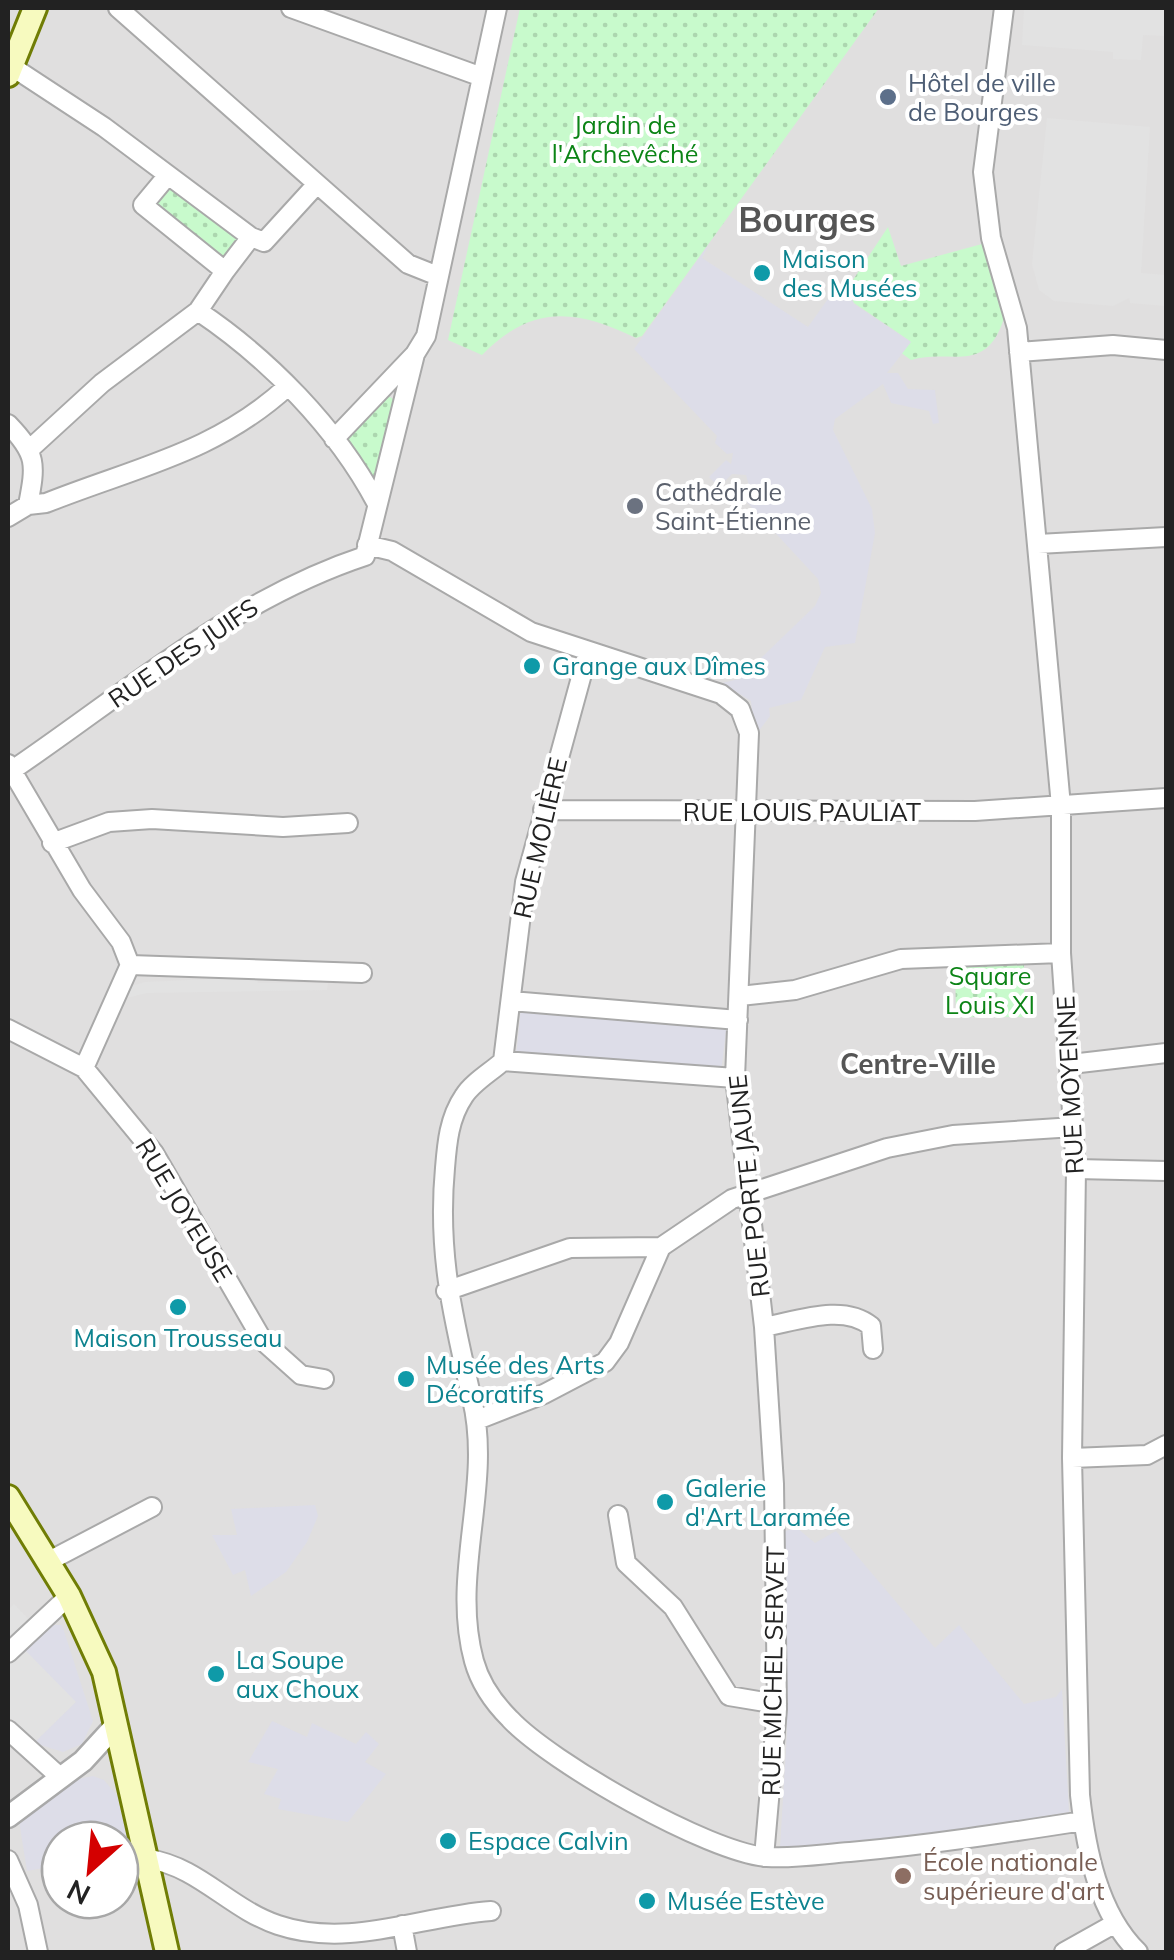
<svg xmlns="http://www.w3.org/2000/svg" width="1174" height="1960" font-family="Mulish,sans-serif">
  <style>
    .residential { fill: #e0dfdf; fill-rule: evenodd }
    .park { fill: url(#park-dots) }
    .parking { fill: #e2e2e2 }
    .plaza { fill: #dddde8 }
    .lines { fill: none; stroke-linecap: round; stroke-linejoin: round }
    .minor-casing { stroke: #a9a9a9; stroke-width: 22 }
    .tertiary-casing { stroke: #a9a9a9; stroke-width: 25 }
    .secondary-casing { stroke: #707d05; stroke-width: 28 }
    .minor { stroke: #fff; stroke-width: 18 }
    .tertiary { stroke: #fff; stroke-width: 20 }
    .secondary { stroke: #f7fabf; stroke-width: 22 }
    .service-dot { fill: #5c6f8a; stroke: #fff; stroke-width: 4 }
    .culture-dot { fill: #0f9aa8; stroke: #fff; stroke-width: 4 }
    .worship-dot { fill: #6b7280; stroke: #fff; stroke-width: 4 }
    .education-dot { fill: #8d6e63; stroke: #fff; stroke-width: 4 }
    .labels { text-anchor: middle; stroke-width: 8; stroke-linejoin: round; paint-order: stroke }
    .service-label { font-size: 25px; fill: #4e5e75; stroke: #fff; text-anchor: start }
    .park-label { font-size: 25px; fill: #0c8416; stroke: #fff }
    .culture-label { font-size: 25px; fill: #0d838f; stroke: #fff; text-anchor: start }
    .worship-label { font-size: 25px; fill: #5b616d; stroke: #fff; text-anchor: start }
    .street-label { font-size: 25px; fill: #222; stroke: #fff }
    .education-label { font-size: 25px; fill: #785e54; stroke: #fff; text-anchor: start }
    .neighbourhood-label { font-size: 28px; font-weight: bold; fill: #555; stroke: #fff }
    .district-label { font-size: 35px; font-weight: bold; fill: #555; stroke: #fff }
  </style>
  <defs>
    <pattern id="park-dots" width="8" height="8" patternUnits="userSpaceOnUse" patternTransform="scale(2.5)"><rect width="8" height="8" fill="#c8facc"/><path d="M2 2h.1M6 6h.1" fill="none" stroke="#acd6af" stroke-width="1.8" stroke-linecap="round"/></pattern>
  </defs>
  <rect width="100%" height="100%" fill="#f2efe9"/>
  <path class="residential" d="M8,8h1158v1944h-1158zM60,1840h60v60h-60z"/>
  <path class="park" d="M520,8h359l-237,328 -6,2c-60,-29 -104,-34 -154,17l-34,-15z
    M168,175l83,62 -26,34 -82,-66z
    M888,227l13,39 81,-22 22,74c-18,58 -54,30 -93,42l-11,-8 10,-11 -56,-38 -7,-14z
    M387,395l9,6 -23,79 -30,-39z
    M1024,964v53h-68l-1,-52z"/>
  <path class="parking" d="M1024,8h142v28l-23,-1 -2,25 -28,-1v-7l-91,-7z
    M1047,118l103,9 -9,146 25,2v31l-36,-3 -1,-5 -16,8 -59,-5 -15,-11 -7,-26z
    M256,977l2,6h70l-1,7 -181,3 -19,5 -2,-10 20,-6z
    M14,1604l27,28 35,70 -42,41 -26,-27v-106z"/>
  <path class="plaza" d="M709,244l-7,14 106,69 22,-31 17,-7 7,15 57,38 -24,31h11l10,16 27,1 4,33 -6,1 -4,-13 -38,-8 -8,-19 -48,35 -2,11 39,79 3,24 -20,110 -30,4 -24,53 -32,8 1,8 -15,20 -4,-35 -29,-18 17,-4 76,-73 6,-13 -3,-14 -74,-80 5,-13 -3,-11 -14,-1 -13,13 -10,-10 17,-17 5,4 2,-11 -6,1 -12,-11 2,-7 -83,-87z
    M522,997l206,17 -8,67 -205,-15z
    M315,1505l3,11 -11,26 -21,30 -35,24 -6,-26 -12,5 -21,-40h25l-6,-26z
    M797,1528l18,15 21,-12 99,117 24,-23 65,79 32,-7 6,-8 7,123 -140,23 -149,13 7,-116 -6,-200z
    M50,1625h12l31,96 -11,23 -19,8 -29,-9 42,-41 -52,-53z
    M272,1721l35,16 5,-14 44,21 10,-12 13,12 -14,18 21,12 -38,48 -70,-13 3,-10 -17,-5 14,-25 -30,-7z
    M93,1776l11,4 15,18 13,53 -12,3v-14h-60v25l-33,6 -8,-50 59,-42z"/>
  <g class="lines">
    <g class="minor-casing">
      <path id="minor" d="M118,8l290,256 30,12
        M291,8l191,69
        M1004,8l-21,164 8,66 26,90 44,478v147l15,216 -4,289 8,337c6,54 18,118 58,157
        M11,66l93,61 147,110 -26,34 -82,-66 25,-30
        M251,237l13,5 53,-58
        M198,311c70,47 138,116 178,191
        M1019,352l94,-7 53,5
        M8,424c29,30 28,40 20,81
        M334,439l81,-85 11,-18 71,-328
        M31,448l71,-65 96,-72 27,-40
        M8,517l20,-12 18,-2c90,-36 169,-50 242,-117
        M1038,544l128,-7
        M367,545l25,6 139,81 190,62 19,15 9,24 -14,345 29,249 10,157 3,225 -13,148
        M588,652l-63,230 -22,179c-12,11 -30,21 -39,35 -15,22 -17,47 -19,72 -8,85 8,149 27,231 21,87 -22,174 2,262 6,22 20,42 36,58 40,43 199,134 257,138 27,2 56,-3 83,-5 78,-7 156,-19 233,-31
        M8,764l74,126 39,52 9,23
        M11,771c115,-78 221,-171 354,-215l50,-202
        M543,810l432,1 191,-13
        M52,843l57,-21 43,-3 131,8 65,-4
        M130,965l232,8
        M740,996l55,-6 106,-31 160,-6
        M511,1001l227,19
        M8,1029l76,39 70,85 109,188 38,34 23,4
        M503,1061l232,17
        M1071,1064l95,-11
        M84,1068l46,-103
        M1076,1169l90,2
        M446,1291l124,-43 91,-1
        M764,1327c33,-6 79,-24 107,-1l2,23
        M477,1420l67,-26 61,-32 14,-19 42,-96 71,-48 155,-51 66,-13 121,-8
        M1072,1458l75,-3 19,-10
        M618,1515l8,48 47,44 56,89 48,8
        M49,1561l103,-54
        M8,1653l61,-57
        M8,1730l53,48
        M149,1859c50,8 81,50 129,66 71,24 142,-9 213,-14
        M8,1860l20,45 10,47
        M402,1925l5,27
        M1064,1952l50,-28"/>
    </g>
    <g class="tertiary-casing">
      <path id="tertiary" d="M8,1817l75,-56 33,-36"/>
    </g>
    <g class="secondary-casing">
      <path id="secondary" d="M8,75l27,-67
        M8,1497l61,99 35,76 63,280"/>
    </g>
    <use href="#minor" class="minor"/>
    <use href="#tertiary" class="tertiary"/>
    <use href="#secondary" class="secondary"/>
  </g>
  <circle class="service-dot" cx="888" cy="97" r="10"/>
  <g class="culture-dot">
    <circle cx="762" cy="273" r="10"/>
    <circle cx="532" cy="666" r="10"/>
    <circle cx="178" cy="1307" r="10"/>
    <circle cx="406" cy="1379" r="10"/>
    <circle cx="665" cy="1502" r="10"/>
    <circle cx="216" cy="1674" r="10"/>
    <circle cx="448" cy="1841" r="10"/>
    <circle cx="647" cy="1901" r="10"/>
  </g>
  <circle class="worship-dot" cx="635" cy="506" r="10"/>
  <circle class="education-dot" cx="903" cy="1876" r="10"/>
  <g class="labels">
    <g class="service-label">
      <text x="908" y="92">Hôtel de ville<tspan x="908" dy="29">de Bourges</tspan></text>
    </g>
    <g class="park-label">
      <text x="625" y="134">Jardin de<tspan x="625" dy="29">l'Archevêché</tspan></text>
      <text x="990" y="985">Square<tspan x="990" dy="29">Louis XI</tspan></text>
    </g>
    <g class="culture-label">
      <text x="782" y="268">Maison<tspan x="782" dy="29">des Musées</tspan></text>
      <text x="552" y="675">Grange aux Dîmes</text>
      <text x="178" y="1347" text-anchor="middle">Maison Trousseau</text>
      <text x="426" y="1374">Musée des Arts<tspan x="426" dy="29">Décoratifs</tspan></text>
      <text x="685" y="1497">Galerie<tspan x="685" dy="29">d'Art Laramée</tspan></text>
      <text x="236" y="1669">La Soupe<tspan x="236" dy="29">aux Choux</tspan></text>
      <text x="468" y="1850">Espace Calvin</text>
      <text x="667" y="1910">Musée Estève</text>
    </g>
    <g class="worship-label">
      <text x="655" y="501">Cathédrale<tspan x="655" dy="29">Saint-Étienne</tspan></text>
    </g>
    <g class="street-label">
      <text transform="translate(183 653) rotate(-34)" y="9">RUE DES JUIFS</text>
      <text x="802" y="821">RUE LOUIS PAULIAT</text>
      <text transform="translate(540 838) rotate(-77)" y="9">RUE MOLIÈRE</text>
      <text transform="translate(1070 1085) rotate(-93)" y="9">RUE MOYENNE</text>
      <text transform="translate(749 1186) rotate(-96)" y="9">RUE PORTE JAUNE</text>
      <text transform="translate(184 1210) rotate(59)" y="9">RUE JOYEUSE</text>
      <text transform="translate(773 1671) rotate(-89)" y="9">RUE MICHEL SERVET</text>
    </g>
    <g class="education-label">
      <text x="923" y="1871">École nationale<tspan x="923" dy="29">supérieure d'art</tspan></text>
    </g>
    <g class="neighbourhood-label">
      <text x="918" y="1074">Centre-Ville</text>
    </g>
    <g class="district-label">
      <text x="807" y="232">Bourges</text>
    </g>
  </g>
  <rect width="1174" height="1960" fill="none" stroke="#222222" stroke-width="20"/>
  <g transform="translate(90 1870) rotate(207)"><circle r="48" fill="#ffffff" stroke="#a7a7a7" stroke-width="2.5"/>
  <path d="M0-8L18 38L0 25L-18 38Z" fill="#d40000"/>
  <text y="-15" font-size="28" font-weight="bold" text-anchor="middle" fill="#222222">N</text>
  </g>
</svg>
